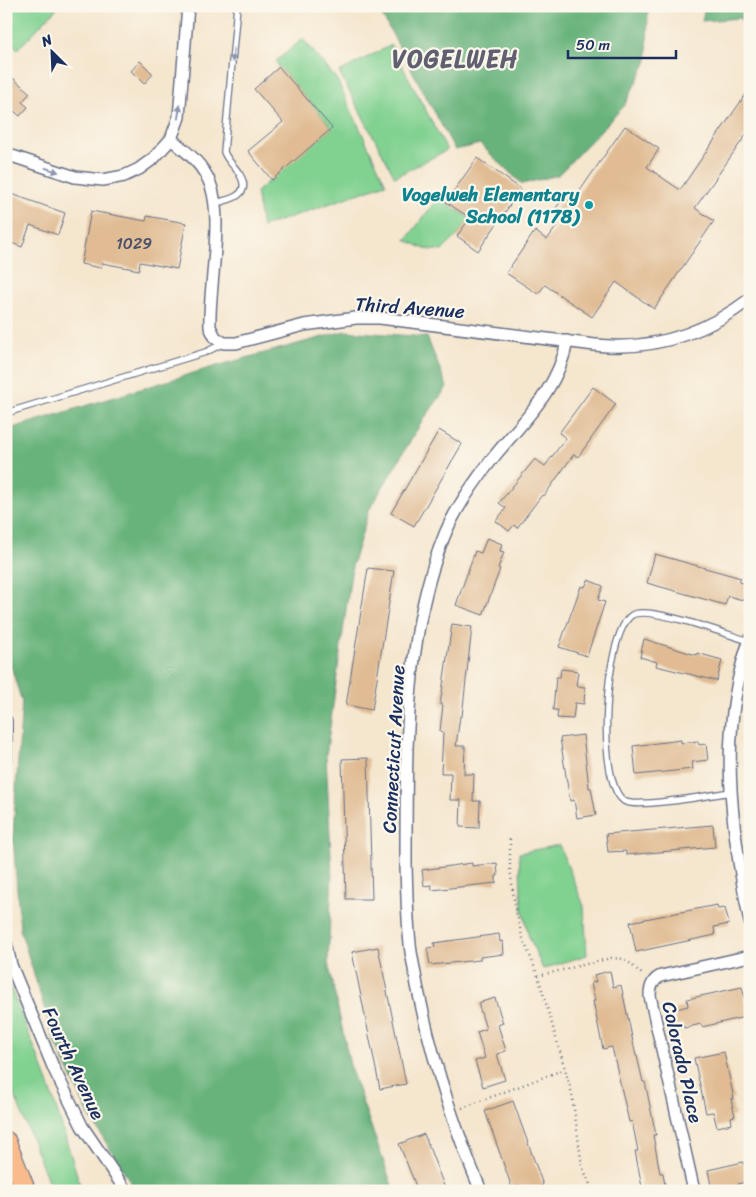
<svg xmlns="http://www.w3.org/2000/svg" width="756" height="1197" font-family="Sriracha,sans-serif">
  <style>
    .green { fill: #81d191; stroke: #4e8078 }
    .forest { fill: #68b37b; stroke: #42716c }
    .building { fill: #e0bb93 }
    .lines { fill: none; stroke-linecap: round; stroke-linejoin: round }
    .service-casing { stroke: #676f85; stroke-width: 8 }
    .minor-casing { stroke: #676f85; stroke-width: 14 }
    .primary-casing { stroke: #676f85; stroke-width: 21 }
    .path { stroke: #676f85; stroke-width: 2.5; stroke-dasharray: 1 4; stroke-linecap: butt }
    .service { stroke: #fff; stroke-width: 5.5 }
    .minor { stroke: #fff; stroke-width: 11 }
    .primary { stroke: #fabb8c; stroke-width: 19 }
    .oneway { fill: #8d97ae }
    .culture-dot { fill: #0f9aa8; stroke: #fbf7ec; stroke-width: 2 }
    .labels { text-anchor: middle; stroke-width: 4.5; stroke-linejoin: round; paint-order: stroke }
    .number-label { font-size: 16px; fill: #4c526b }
    .culture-label { font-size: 19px; font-weight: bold; fill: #0d838f; stroke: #fbf7ec; text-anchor: end }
    .street-label { font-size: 19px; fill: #1b2f5e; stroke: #fbf7ec }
    .district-label { font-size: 24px; font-weight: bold; letter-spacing: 1px; fill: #606071; stroke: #fbf7ec }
  </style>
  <rect width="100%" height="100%" fill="#fbf7ec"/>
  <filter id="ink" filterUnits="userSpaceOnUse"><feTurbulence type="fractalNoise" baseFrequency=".02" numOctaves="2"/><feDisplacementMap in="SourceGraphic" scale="10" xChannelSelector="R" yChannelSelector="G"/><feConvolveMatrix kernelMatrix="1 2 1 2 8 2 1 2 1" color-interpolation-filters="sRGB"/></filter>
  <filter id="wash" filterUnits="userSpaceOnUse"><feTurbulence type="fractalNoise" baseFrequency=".0096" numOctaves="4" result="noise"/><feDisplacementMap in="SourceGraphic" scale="20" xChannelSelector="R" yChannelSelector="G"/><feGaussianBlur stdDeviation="1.12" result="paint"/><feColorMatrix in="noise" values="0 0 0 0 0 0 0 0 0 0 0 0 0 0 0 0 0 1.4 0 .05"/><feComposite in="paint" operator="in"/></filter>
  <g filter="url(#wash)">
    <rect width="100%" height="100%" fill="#f5e6ce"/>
    <path class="green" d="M6,6h53l-41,43 -12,-11z
      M303,39l34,41 49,104 -124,43 -6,-35 76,-64 -53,-61 -3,-6z
      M391,45l56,105 -52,27 -56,-105z
      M438,198l32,20 -13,18 -15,15 -17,-2 -19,-9z
      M559,845l25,61 3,49 -44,14 -14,-32 -7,-30 -3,-54z
      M6,976l42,106 34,109h-30l-46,-118z"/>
    <path class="forest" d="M374,6h274l-1,55 -23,45 -66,69 -36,9 -42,-40 -25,6 -72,-133z
      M705,6h45v26l-10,-14 -38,3z
      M345,331l82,6 20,50 -26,36 -52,87 -17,56 -26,190 6,119 -4,87 23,108 43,121h-258l-47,-76 -35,-76 -34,-110 -7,-93 9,-134 -16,-52v-220l207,-63z"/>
    <g id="blocks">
      <path class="building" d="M140,61l13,13 -9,10 -13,-13z
        M279,67l53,61 -60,52 -24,-29 35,-29 -29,-33z
        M6,72l24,21 -8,9 6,5 -8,9 -6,-5 -8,10z
        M750,88v41l-55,79 19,13 -60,88 -38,-27 -24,35 -47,-32 -7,9 -32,-21 29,-42 12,9 16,-23 -9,-6 10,-14 8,5 53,-76 34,23 -12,18 33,23z
        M477,158l44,31 -43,62 -21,-15 13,-18 -24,-16z
        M6,192l59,21 -7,22 -28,-10 -8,22 -16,-6z
        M91,211l55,10 1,-5 39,7 -9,46 -37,-7 -1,8 -37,-7 -1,5 -20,-4z
        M593,387l23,17 -38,53 -4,-3 -30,42 -2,-1 -25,33 -3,-3 -5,6 -13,-10 10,-13 -7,-5 36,-44 10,7 21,-28 -7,-5z
        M439,430l23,14 -48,82 -23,-13z
        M487,538l15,6 -2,7 4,1 -6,16 2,1 -17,46 -27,-10 19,-54 6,2z
        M655,554l86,24 -2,4 8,2 -4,16 -15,-4 -3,9 -78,-22z
        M368,568l26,3 -22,139 -26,-5z
        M588,580l15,6 -5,14 7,2 -18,54 -28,-9 22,-61 4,1z
        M452,624l20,3 -10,89h-2l-4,30h9l-1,28h10l-1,27h7l-1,27 -19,-1 1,-27h-11l1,-27h-10l2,-41 -3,-1 3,-26h-3z
        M644,639l52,16 1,-2 25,7 -5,21 -61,-15 1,-4 -17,-5z
        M561,669l17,2 -2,15 9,1 -1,17 -9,-1 -2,16 -16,-1 1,-8h-5l3,-33h4z
        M583,735l6,53h2l5,27 -19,3 -3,-18 -4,1 -10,-63z
        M681,740v3l17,-2 1,4 7,-1 2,16 -16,2 1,7 -57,6 -3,-29z
        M368,758l4,141h-26l-4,-140z
        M713,825l2,22 -89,8v-4l-18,1 -2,-18z
        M472,863v3l25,-3 1,13h-2v7l-64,7 -1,-5 -7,1 -2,-16z
        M717,905l1,4 7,-1 4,16 -15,3 1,8 -79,17 -6,-30z
        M499,934l1,8 3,-1 1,13 -24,3v3l-50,5 -3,-17 8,-1 -1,-4z
        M378,947l28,137 -26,5 -28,-137z
        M610,971l3,16 8,-2 15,71h1l6,26h2l11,53h-3l7,38h3l3,18h-19l-1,-5 -4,1 -7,-36h3l-6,-30 -3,1 -17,-75 -9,2 -10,-48h2l-4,-18 5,-1 -2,-7z
        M742,987l7,29 -47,11 -1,-3 -17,4 -1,-4 -7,1 -3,-15 15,-4 -1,-7z
        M495,998l8,25 -5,2 8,26 -9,3 8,26 -22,7 -8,-26 10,-3 -8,-26 9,-3 -8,-26z
        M724,1052l10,47h-3l4,17 -4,1 1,7 -15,3 -4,-15 -7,1 -12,-55z
        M513,1101l30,84 -4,2 2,4h-18l-2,-6 -9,3 -27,-77z
        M424,1134l22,57h-28l-19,-47z
        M743,1162v2l7,-2v19l-12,3v2l-26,5 -4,-21z"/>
    </g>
  </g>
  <g filter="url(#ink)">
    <use href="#blocks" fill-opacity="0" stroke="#676f85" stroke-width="1"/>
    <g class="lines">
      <g class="service-casing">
        <path id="service" d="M215,203c15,-3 37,-8 25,-28 -5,-9 -12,-13 -16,-23l13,-146
          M6,413l200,-61 18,-9
          M731,792c-20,3 -90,16 -105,10 -31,-14 -22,-169 6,-187 16,-10 96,20 117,26"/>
      </g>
      <g class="minor-casing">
        <path id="minor" d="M171,139c13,11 27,21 35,36 21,34 2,111 4,152l5,10 9,6h12l68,-18 52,-7h24l215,27c58,6 109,-11 155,-46
          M6,154l69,23 28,3 21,-4 15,-7 15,-11 17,-19 8,-22 9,-111
          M750,639c-33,91 -19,190 0,283
          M6,721v36
          M6,943l5,22 43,104 28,57 44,65
          M481,1191c-32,-76 -57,-158 -70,-239 -4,-29 -4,-58 -5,-86 0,-40 0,-79 1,-118 3,-71 10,-143 36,-209 11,-29 31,-57 50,-81 29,-36 66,-69 74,-117
          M694,1191l-44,-195c0,-9 2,-16 11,-20l89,-20"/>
      </g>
      <g class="primary-casing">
        <path id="primary" d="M6,1141l20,50"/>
      </g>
      <path class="path" d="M510,839v29l5,39 7,29 16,40 27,93 7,25 10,72 11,25
        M538,976l73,-18 14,1 18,16
        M462,1108l103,-39"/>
      <use href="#service" class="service"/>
      <use href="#minor" class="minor"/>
      <use href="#primary" class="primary"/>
    </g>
    <defs><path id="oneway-solid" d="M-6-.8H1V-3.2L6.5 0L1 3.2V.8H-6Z" transform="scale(1.25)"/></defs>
    <g class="oneway">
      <use href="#oneway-solid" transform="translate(233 55) rotate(95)"/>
      <use href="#oneway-solid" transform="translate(179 112) rotate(-81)"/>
      <use href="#oneway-solid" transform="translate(52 170) rotate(18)"/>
    </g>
  </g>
  <circle class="culture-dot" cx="589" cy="205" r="5"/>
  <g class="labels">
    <g class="number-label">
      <text x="134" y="249">1029</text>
    </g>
    <g class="culture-label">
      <text x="579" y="201">Vogelweh Elementary<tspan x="579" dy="22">School (1178)</tspan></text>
    </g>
    <g class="street-label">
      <text transform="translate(410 307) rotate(4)" y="7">Third Avenue</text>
      <text transform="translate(393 749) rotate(-87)" y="7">Connecticut Avenue</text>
      <text transform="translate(683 1062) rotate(77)" y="7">Colorado Place</text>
      <text transform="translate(74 1063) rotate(65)" y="7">Fourth Avenue</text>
    </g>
    <g class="district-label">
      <text x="455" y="67">VOGELWEH</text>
    </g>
  </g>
  <rect width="756" height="1197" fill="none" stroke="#fbf7ec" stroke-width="25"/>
  <g transform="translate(52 52) rotate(336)" stroke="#fbf7ec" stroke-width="4" paint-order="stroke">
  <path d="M0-4L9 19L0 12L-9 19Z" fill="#1b2f5e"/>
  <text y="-8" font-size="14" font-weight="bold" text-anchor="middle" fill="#1b2f5e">N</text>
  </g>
  <path d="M568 50v8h108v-8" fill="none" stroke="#1b2f5e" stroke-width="2.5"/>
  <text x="576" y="50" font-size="15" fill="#1b2f5e" stroke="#fbf7ec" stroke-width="4" paint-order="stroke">50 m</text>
</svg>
